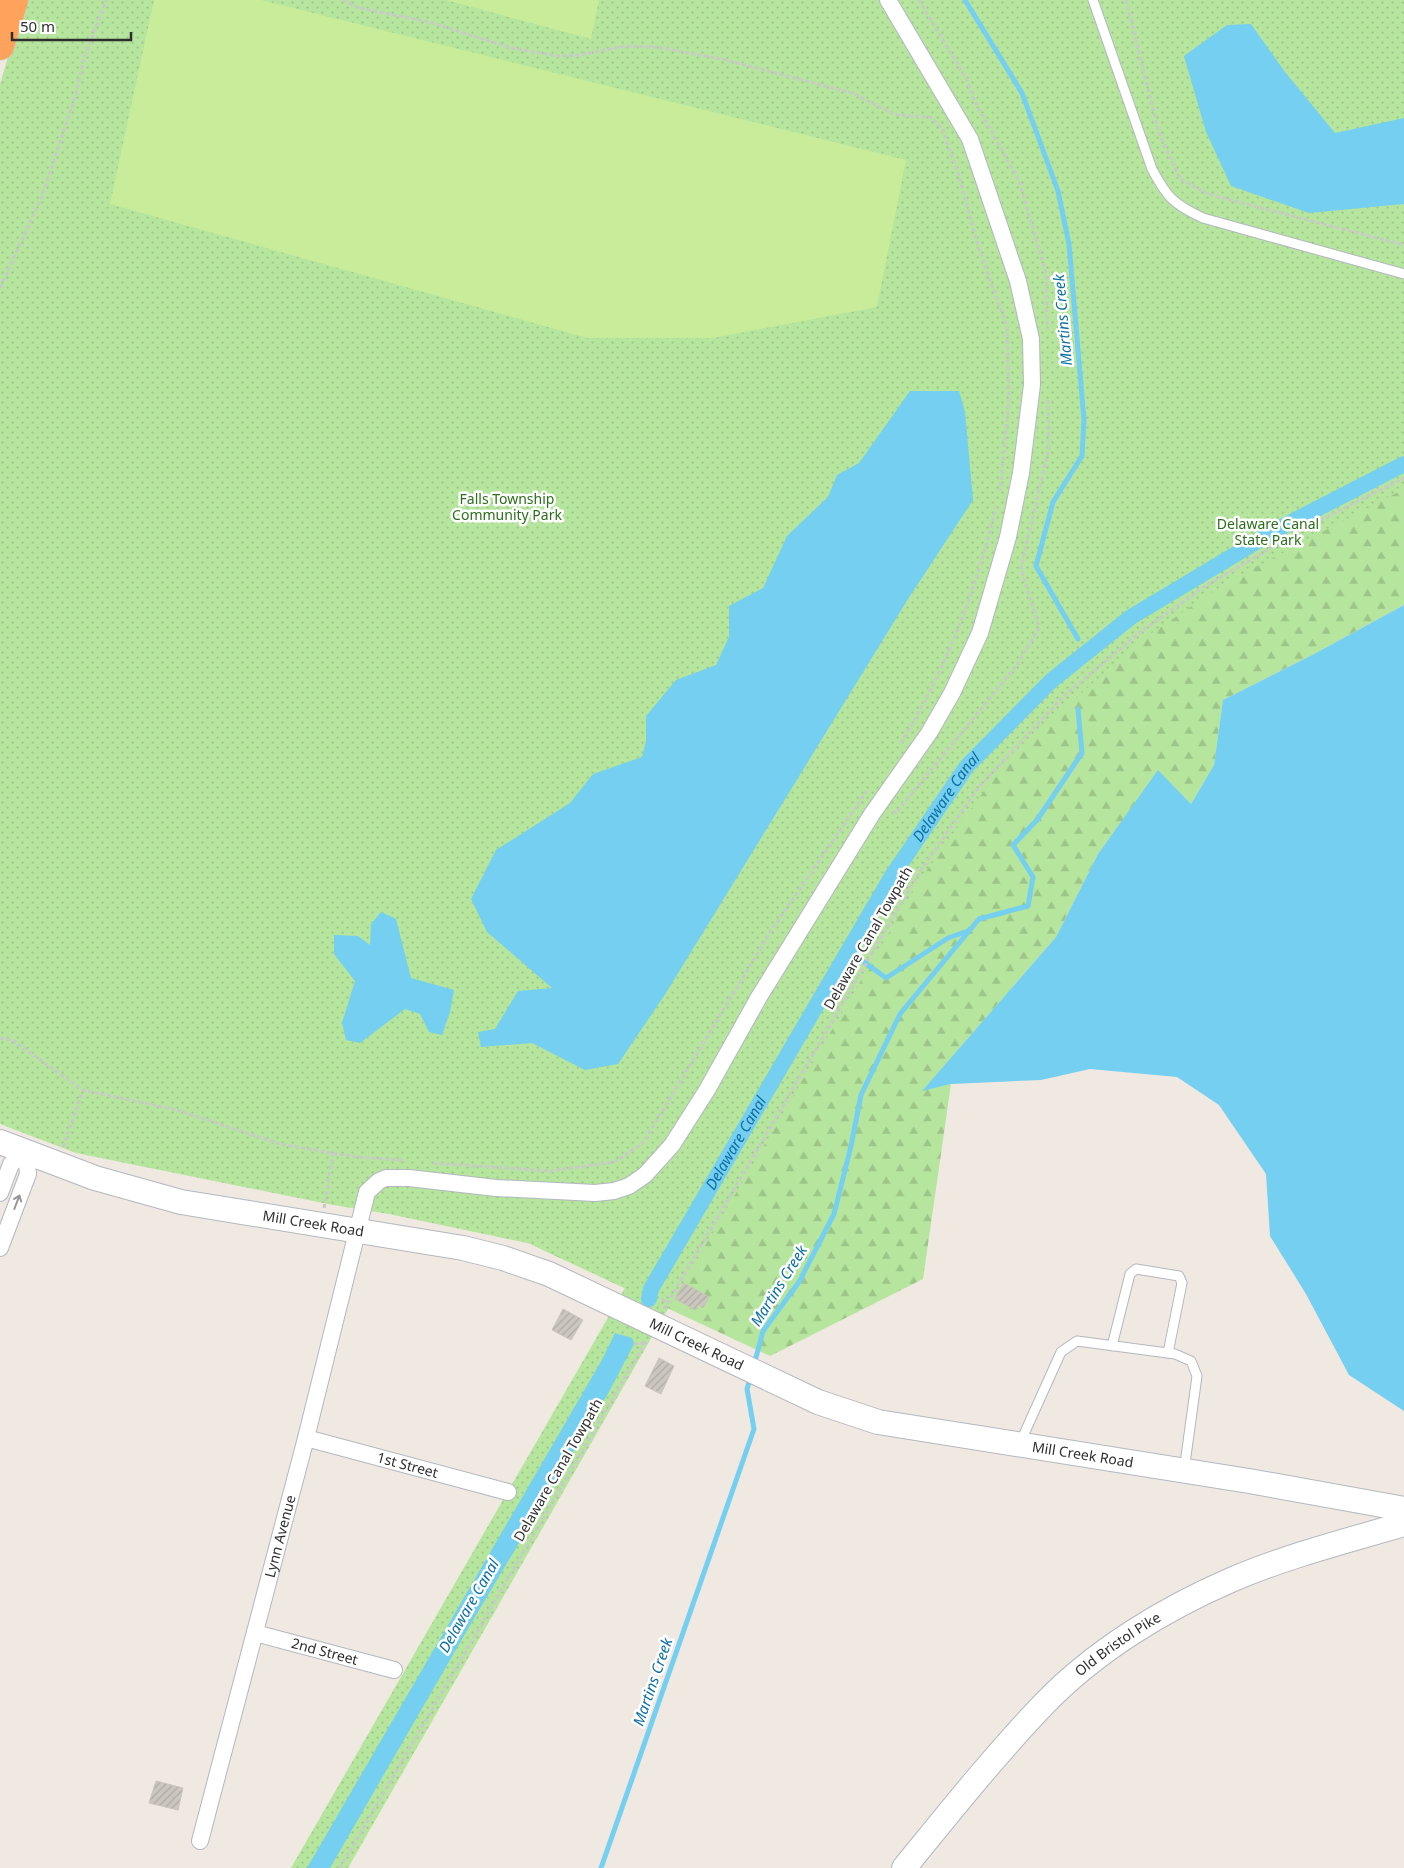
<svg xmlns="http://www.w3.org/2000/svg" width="1404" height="1868" font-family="'Noto Sans',sans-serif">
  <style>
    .forest { fill: url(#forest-firs) }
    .park { fill: url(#park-dots) }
    .pitch { fill: #c9ec9a }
    .water { fill: #75cff0 }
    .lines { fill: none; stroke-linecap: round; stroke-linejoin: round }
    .stream { stroke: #75cff0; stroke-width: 5 }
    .canal { stroke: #75cff0; stroke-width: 16 }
    .building { fill: url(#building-hatch); stroke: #cbc5ba }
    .lane-casing { stroke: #b4b7c1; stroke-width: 11 }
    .street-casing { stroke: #b4b7c1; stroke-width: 18 }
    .secondary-casing { stroke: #b4b7c1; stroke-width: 26 }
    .highway-casing { stroke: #c9c9c9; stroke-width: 29 }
    .path { stroke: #c9c9c9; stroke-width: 3; stroke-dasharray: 4 2.5; stroke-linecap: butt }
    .lane { stroke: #fff; stroke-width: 9 }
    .street { stroke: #fff; stroke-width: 16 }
    .secondary { stroke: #fff; stroke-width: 24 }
    .highway { stroke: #ffa35c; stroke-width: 28 }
    .oneway { stroke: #969696 }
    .labels { text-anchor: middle; stroke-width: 5; stroke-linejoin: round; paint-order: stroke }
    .park-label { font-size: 14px; fill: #2c6e1b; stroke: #fff }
    .street-label { font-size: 14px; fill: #2e2e2e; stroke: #fff }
    .water-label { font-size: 15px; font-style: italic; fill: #0d6fa3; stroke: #fff }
  </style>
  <defs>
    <pattern id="forest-firs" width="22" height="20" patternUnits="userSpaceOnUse" patternTransform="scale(1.25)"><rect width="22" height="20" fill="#b6e59e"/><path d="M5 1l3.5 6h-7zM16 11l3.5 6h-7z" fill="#9dc588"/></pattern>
    <pattern id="park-dots" width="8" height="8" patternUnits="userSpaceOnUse" patternTransform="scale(1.25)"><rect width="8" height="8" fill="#b6e59e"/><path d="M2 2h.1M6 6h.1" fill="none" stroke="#9dc588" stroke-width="1.8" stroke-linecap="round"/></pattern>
    <pattern id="building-hatch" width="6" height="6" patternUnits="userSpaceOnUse" patternTransform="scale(1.25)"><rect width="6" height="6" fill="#cbc7bf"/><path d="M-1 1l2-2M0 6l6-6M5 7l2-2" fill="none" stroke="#afaba4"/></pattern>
  </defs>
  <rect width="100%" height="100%" fill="#efe9e1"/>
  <path class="forest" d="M1404,338v267l-90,49 -91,46 -9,65 -23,39 -33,-33 -60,83 -42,83 -133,153 28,-6 -28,195 -153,77 -238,-111 -532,-292z"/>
  <path class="park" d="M25,0h1379v489l-175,92 -92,62 -105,95 -40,42 -72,100 -255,434 -317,554h-57l334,-580 -93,-44 -143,-30 -56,-9 -257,-52 -76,-29v-1040z"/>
  <path class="pitch" d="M154,0h107l645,160 -29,147 -164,31h-126l-477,-134z
    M446,0h153l-8,39z"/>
  <path class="water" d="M1251,24l34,48 50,61 69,-15v86l-95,9 -78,-27 -25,-54 -22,-76 43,-31z
    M910,391h49l6,21 8,88 -65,99 -244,397 -46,68 -33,6 -53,-27 -51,4 -3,-15 17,-3 23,-38 34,-3 -65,-56 -16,-33 25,-49 74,-47 23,-29 49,-17 4,-16v-25l30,-36 40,-15 13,-28v-31l34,-18 24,-52 41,-39 9,-22 22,-12z
    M1404,605v806l-55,-36 -43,-81 -36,-58 -4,-62 -47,-69 -42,-28 -87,-8 -49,11 -90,4 -29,7 134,-154 42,-83 60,-84 33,34 23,-39 9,-65 91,-46z
    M381,912l15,7 15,59 43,12 -4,22 -8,23 -13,-3 -9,-18 -15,-5 -45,34 -14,-3 -4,-17 13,-42 -21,-27v-19l24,1 12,9 1,-21z
    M615,1333l17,5 2,6 -24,46 -141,237 -139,241h-23l296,-510z"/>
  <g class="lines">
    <path class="stream" d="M965,0l57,93 36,98 11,53 15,176 -2,36 -29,46 -17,64 42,73
      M849,951l37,27 62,-40 20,-7
      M754,1365l9,-34 36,-49 35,-68 17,-68 10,-51 39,-81 79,-95 49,-13 5,-29 -20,-32 24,-25 45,-67 -4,-44
      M601,1868l153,-439 -7,-40 4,-13"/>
    <path class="canal" id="s1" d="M649,1299l2,-10 241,-413 75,-110 84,-85 80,-64 145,-87 128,-66"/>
  </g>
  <path class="building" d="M684,1283l25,14 -6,11 -5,-3 -3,5 -20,-11z
    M563,1309l20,11 -12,20 -19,-10z
    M659,1358l15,8 -13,28 -16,-8z
    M156,1781l27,7 -5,22 -29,-7z"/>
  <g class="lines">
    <g class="lane-casing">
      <path id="lane" d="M1093,0l59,169c15,28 21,35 51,49l201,56
        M1112,1346l18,-72 6,-5 43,7 3,7 -14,70
        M1020,1443l41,-91 16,-11 98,13 16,7 6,15 -13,95"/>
    </g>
    <g class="street-casing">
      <g id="street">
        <path d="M0,1193l11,-29 15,-12"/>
        <path d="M0,1248l28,-74 -2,-22"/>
        <path id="s2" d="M306,1438l202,54"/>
        <path id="s3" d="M255,1633l139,37"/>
        <path id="s4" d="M200,1841l106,-403 61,-246 12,-11 7,-3h23l87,10 99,5 19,-2 15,-5 16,-11 27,-30 35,-55 52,-93 113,-183 57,-81 23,-40 28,-60 28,-96 13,-64 11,-88 -1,-46 -13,-58 -48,-142 -82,-139"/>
      </g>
    </g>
    <g class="secondary-casing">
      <g id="secondary">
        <path id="s5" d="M0,1142l95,36 86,24 282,46 40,10 46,16 269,128 60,20 371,59 155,28"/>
        <path id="s6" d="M904,1868c45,-55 90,-112 140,-164 51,-53 120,-95 187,-124 56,-24 115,-39 173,-56"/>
      </g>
    </g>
    <g class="highway-casing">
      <path id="highway" d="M0,46l14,-46"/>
    </g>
    <path class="path" d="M343,0l16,8 70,14 83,26 46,8 21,-1 47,-9 30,1 66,12 130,34 44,22 34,2 12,11 17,48 19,70 29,81 2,72 -9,92
      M919,0l49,82 5,16 46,83 27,92 1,56
      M1126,0l33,133 21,46 28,15 196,51
      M0,288l43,-94 33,-100 8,-35 22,-59
      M901,743c45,-74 75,-152 95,-236
      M893,811l3,2 121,-148 22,-37 -18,-60 28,-121 -1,-49
      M0,1038l12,2 71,50 94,20 103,34 76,13 46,3
      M63,1147l20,-57
      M433,1163l117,8 64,-9 29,-19 128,-212 96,-140
      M324,1208l9,-55
      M662,1299l6,5
      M664,1309l255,-436 59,-85 87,-93 74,-62 65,-46 106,-62 94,-47
      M634,1344l10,-1
      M340,1868l306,-527"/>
    <use href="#lane" class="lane"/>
    <use href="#street" class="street"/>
    <use href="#secondary" class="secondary"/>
    <use href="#highway" class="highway"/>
  </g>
  <defs><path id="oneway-shaft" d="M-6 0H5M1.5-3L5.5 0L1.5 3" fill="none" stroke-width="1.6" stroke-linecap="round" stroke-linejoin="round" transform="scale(1.25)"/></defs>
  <use class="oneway" href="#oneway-shaft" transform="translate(17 1202) rotate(-69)"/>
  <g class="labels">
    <g class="park-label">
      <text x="507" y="504">Falls Township<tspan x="507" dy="16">Community Park</tspan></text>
      <text x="1268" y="529">Delaware Canal<tspan x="1268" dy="16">State Park</tspan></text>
    </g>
    <g class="street-label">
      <text transform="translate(868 938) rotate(-60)" y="5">Delaware Canal Towpath</text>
      <text dy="5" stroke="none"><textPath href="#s5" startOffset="325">Mill Creek Road</textPath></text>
      <text dy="5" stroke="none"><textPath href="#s5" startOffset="730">Mill Creek Road</textPath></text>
      <text dy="5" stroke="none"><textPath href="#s5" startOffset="1135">Mill Creek Road</textPath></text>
      <text dy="5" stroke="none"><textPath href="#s2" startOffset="105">1st Street</textPath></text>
      <text transform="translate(558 1470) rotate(-60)" y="5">Delaware Canal Towpath</text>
      <text dy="5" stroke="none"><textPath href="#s4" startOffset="315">Lynn Avenue</textPath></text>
      <text dy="5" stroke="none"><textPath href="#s6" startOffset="311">Old Bristol Pike</textPath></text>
      <text dy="5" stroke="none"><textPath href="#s3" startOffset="72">2nd Street</textPath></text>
    </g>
    <g class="water-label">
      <text transform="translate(1063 320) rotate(-95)" y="5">Martins Creek</text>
      <text dy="5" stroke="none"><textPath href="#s1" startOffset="584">Delaware Canal</textPath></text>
      <text dy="5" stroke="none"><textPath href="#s1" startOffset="179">Delaware Canal</textPath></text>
      <text transform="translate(779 1286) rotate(-58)" y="5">Martins Creek</text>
      <text transform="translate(469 1606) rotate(-60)" y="5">Delaware Canal</text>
      <text transform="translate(653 1682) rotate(-71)" y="5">Martins Creek</text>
    </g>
  </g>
  <path d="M12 32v8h119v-8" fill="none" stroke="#2e2e2e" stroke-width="2.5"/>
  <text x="20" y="32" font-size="15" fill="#2e2e2e" stroke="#ffffff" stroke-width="4" paint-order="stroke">50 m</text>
</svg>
